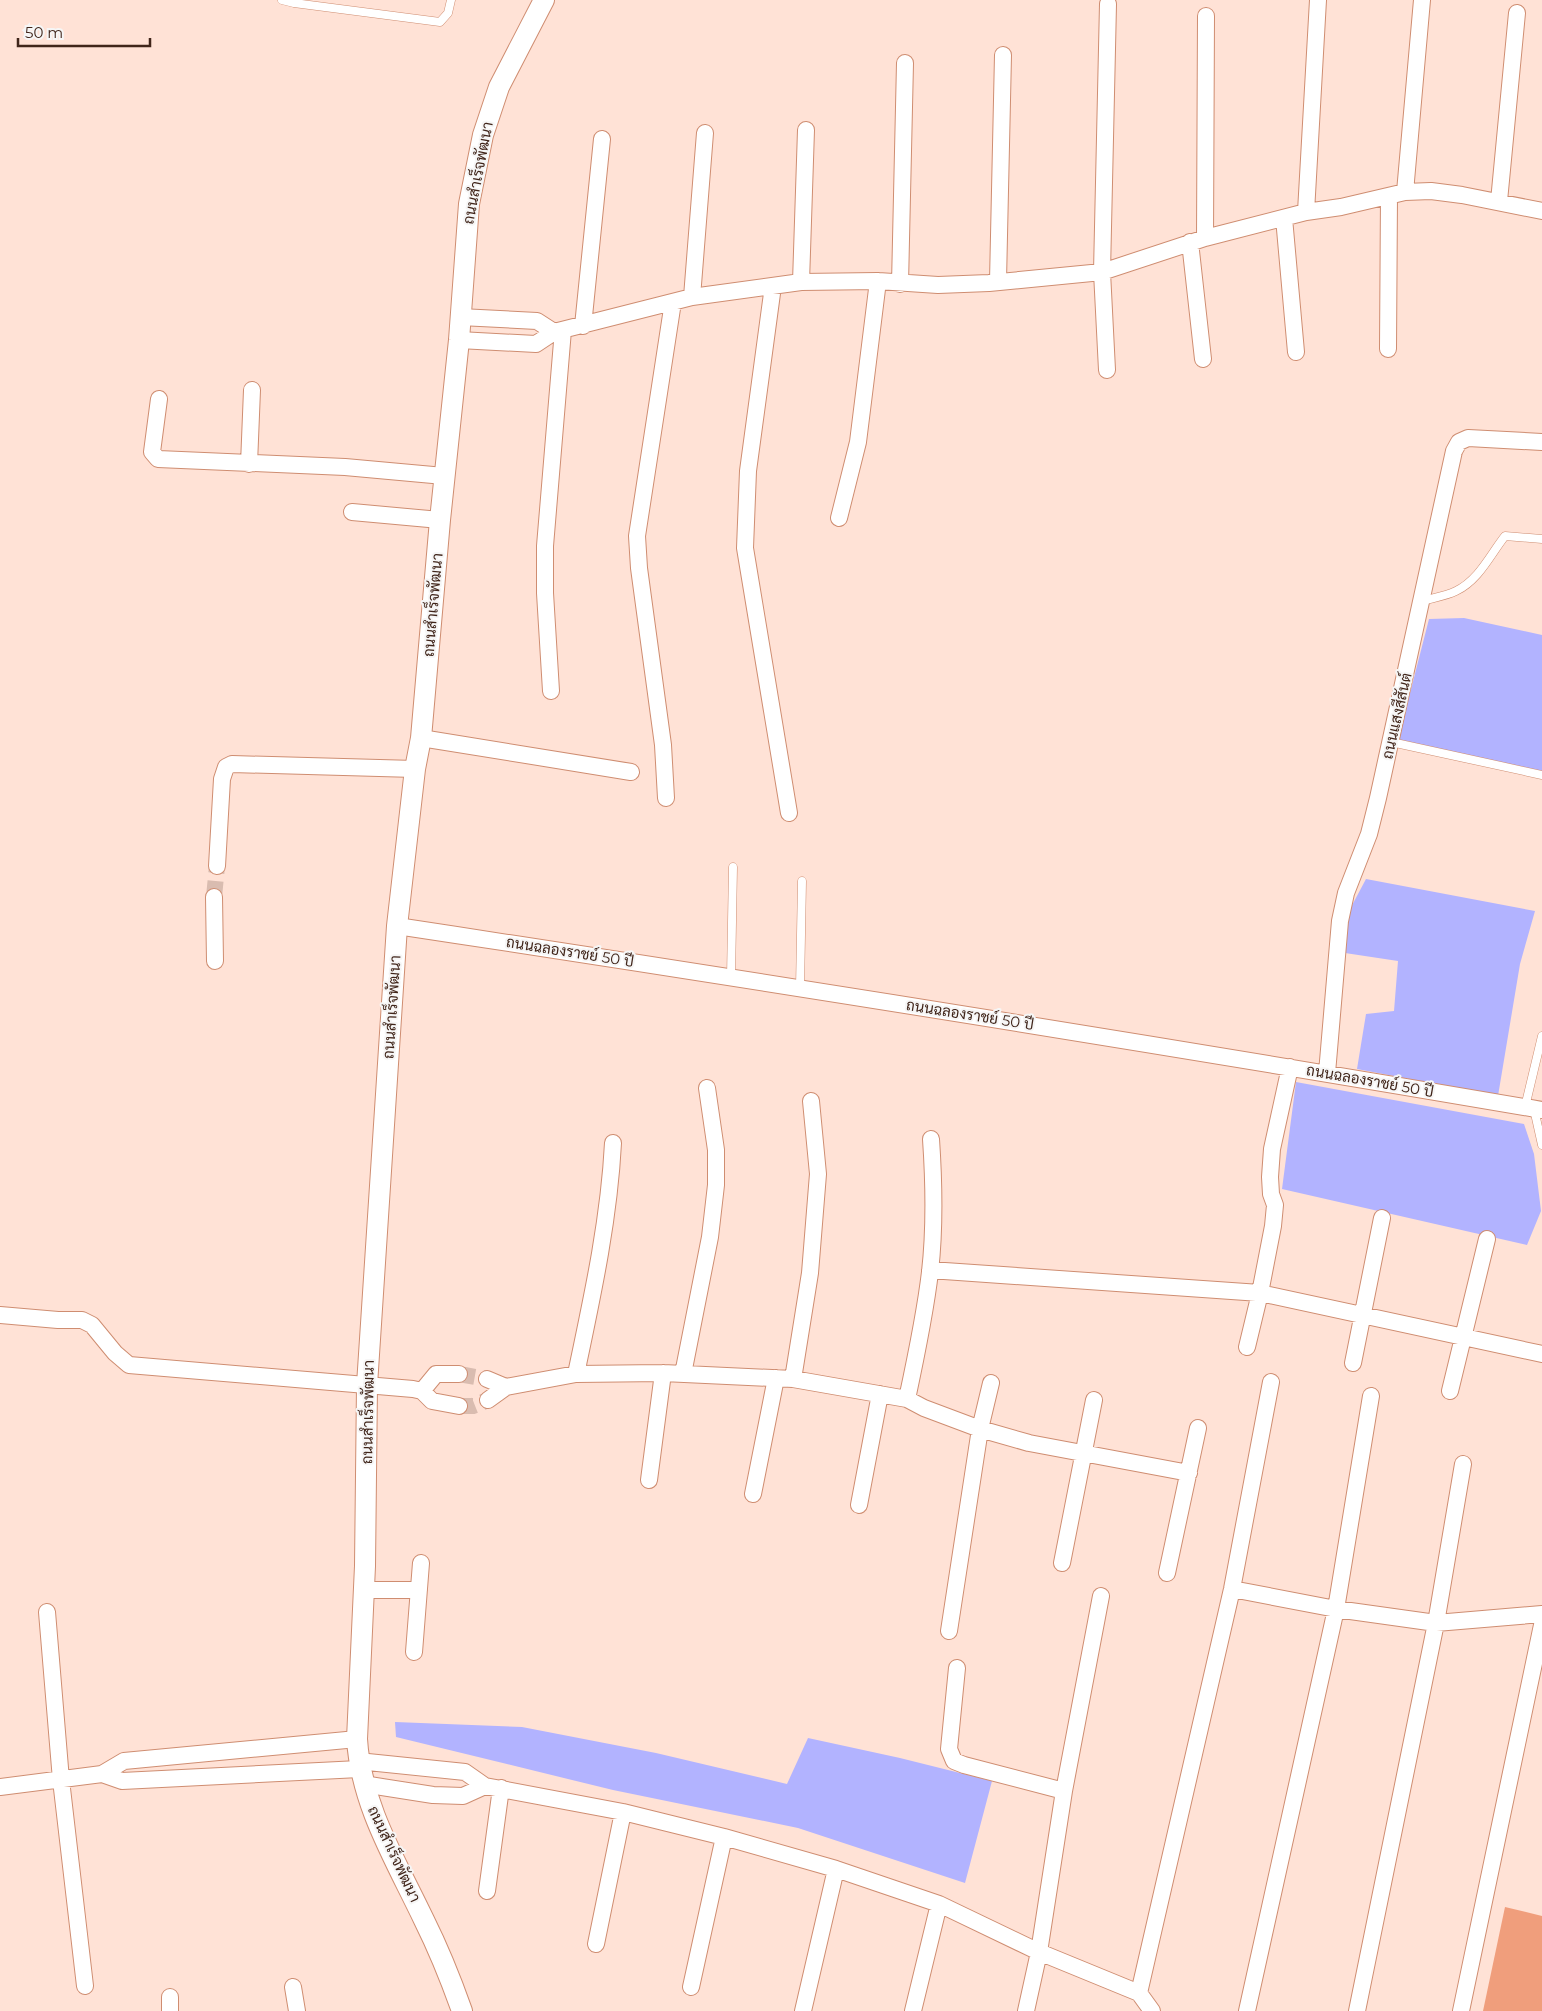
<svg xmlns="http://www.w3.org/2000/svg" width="1542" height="2011" font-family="Montserrat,Sarabun,sans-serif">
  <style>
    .green { fill: #b2b3ff }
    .building { fill: #f09e7c }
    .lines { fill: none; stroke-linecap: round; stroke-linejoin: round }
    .minor-tunnel { stroke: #d9bcb0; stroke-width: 16; stroke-dasharray: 16 8; stroke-linecap: butt }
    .service-casing { stroke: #cf8d71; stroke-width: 9 }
    .minor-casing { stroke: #cf8d71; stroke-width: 18 }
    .tertiary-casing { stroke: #cf8d71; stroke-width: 22 }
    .service { stroke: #fff; stroke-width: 8 }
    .minor { stroke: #fff; stroke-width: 16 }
    .tertiary { stroke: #fff; stroke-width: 20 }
    .labels { text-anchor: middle; stroke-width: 4; stroke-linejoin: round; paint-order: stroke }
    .street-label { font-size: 15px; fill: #40251a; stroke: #f6f6f6 }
  </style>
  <rect width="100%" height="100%" fill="#ffe2d6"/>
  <path class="green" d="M1464,618l78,17v136l-144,-31 31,-121z
    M1366,879l169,32 -15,53 -22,132 -141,-27 9,-55 28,-3 4,-50 -53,-8 4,-42z
    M1296,1082l228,42 10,30 7,57 -14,34 -245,-56z
    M395,1722l127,5 134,26 131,31 21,-46 92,20 92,23 -27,102 -167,-55 -185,-38 -217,-53z"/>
  <path class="building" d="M1505,1907l37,9v95h-59z"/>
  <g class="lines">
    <path class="minor-tunnel" d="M214,897l3,-31
      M459,1374l28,5
      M459,1406h14l15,-6"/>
    <g class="service-casing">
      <path id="service" d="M282,0l12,3 146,19 8,-9 3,-13
        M1422,601c11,-3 24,-5 34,-10 23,-11 34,-36 49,-55l37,3
        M1391,742l151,33
        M731,977l2,-110
        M800,988l2,-107
        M1525,1107l17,-71
        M1534,1109l8,36"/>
    </g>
    <g class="minor-casing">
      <path id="minor" d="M1405,192l17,-192
        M1499,201l18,-188
        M1306,212l12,-212
        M1284,218l12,134
        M1205,238l1,-222
        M1190,242l13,117
        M998,281l5,-226
        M801,282l5,-152
        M900,284l5,-221
        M773,286l-25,185 -3,77 44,265
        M692,297l13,-164
        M460,317l77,4 17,11
        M583,326l19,-187
        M459,340l77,4 18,-12 138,-35 109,-15 77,-1 60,4 51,-2 113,-11 103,-34 101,-26 35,-5 64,-15 26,-1 31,4 80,16
        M1388,349l1,-153
        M1107,370l-5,-98 6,-268
        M159,399l-7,53 6,7 187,8 99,9
        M249,464l3,-74
        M352,512l88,8
        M839,518l19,-76 20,-161
        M551,691l-6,-98v-47l18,-216
        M421,738l210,34
        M666,798l-3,-53 -24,-177 -2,-32 36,-234
        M217,866l5,-87 4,-12 6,-3 183,5
        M214,897l1,64
        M397,926c382,58 764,119 1145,184
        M1327,1073l13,-152 6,-28 23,-59 9,-36 76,-347 5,-9 9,-4 74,4
        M930,1270l330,23 282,61
        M0,1315l58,5h24l10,5 23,28 14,12 284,24 9,2 10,10 27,5
        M1247,1347l13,-54 13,-67 2,-21 -4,-11 -1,-17 2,-28 18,-82
        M1353,1363l29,-145
        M576,1374c16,-76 33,-153 37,-231
        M683,1374l27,-137 6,-52v-35l-9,-62
        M487,1379l19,8
        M793,1379l17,-106 8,-99 -7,-73
        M422,1391l14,-17h23
        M1450,1391l37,-152
        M907,1399c9,-42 18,-84 23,-127 5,-44 4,-89 1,-133
        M488,1400l18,-13 70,-13 87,-1 130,6 114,20 17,9 56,21 49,14 160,30
        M649,1480l14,-107
        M753,1494l23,-116
        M859,1505l21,-111
        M1062,1563l32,-163
        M1167,1573l31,-145
        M1232,1589l104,20 100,14 106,-9
        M364,1590h55
        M47,1612l14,168 24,206
        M949,1631l31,-202 11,-46
        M414,1652l7,-89
        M957,1668l-8,81 5,12 10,4 100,26
        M358,1761l107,11 20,14 138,26 101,25 112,32 103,35 100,48 100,41 13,18
        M102,1774l20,7 237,-12
        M363,1784l70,11 30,1 22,-10
        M0,1787l102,-13 22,-13 233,-22
        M487,1891l14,-103
        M596,1944l27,-132
        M293,1987l4,24
        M691,1987l33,-150
        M1139,1993l93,-404 39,-207
        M170,2011v-14
        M803,2011l33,-142
        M913,2011l26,-107
        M1026,2011l13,-59 25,-161 37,-195
        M1247,2011l89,-402 35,-213
        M1357,2011l79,-388 27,-159
        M1461,2011l81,-386"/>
    </g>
    <g class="tertiary-casing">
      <path id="tertiary" d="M462,2011c-11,-31 -23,-61 -38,-91 -28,-59 -63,-115 -67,-181l8,-173 2,-181 30,-459 18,-157 6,-31 19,-218 19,-180 10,-136 14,-69 16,-48 45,-87"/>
    </g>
    <use href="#service" class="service"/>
    <use href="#minor" class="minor"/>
    <use href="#tertiary" class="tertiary"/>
  </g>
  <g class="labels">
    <g class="street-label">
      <text transform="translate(478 173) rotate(-79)" y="5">ถนนสำเร็จพัฒนา</text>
      <text transform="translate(433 605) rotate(-85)" y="5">ถนนสำเร็จพัฒนา</text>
      <text transform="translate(1397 716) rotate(-77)" y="5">ถนนแสงสีสันต์</text>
      <text transform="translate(570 952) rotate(9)" y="5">ถนนฉลองราชย์ 50 ปี</text>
      <text transform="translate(392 1007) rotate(-86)" y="5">ถนนสำเร็จพัฒนา</text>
      <text transform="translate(970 1015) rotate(9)" y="5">ถนนฉลองราชย์ 50 ปี</text>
      <text transform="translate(1370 1081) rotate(10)" y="5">ถนนฉลองราชย์ 50 ปี</text>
      <text transform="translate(368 1412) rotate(-89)" y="5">ถนนสำเร็จพัฒนา</text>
      <text transform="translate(394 1854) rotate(65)" y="5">ถนนสำเร็จพัฒนา</text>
    </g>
  </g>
  <path d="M18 38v8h132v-8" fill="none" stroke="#40251a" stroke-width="2.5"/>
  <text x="25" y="38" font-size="15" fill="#40251a" stroke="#f6f6f6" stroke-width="4" paint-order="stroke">50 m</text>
</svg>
